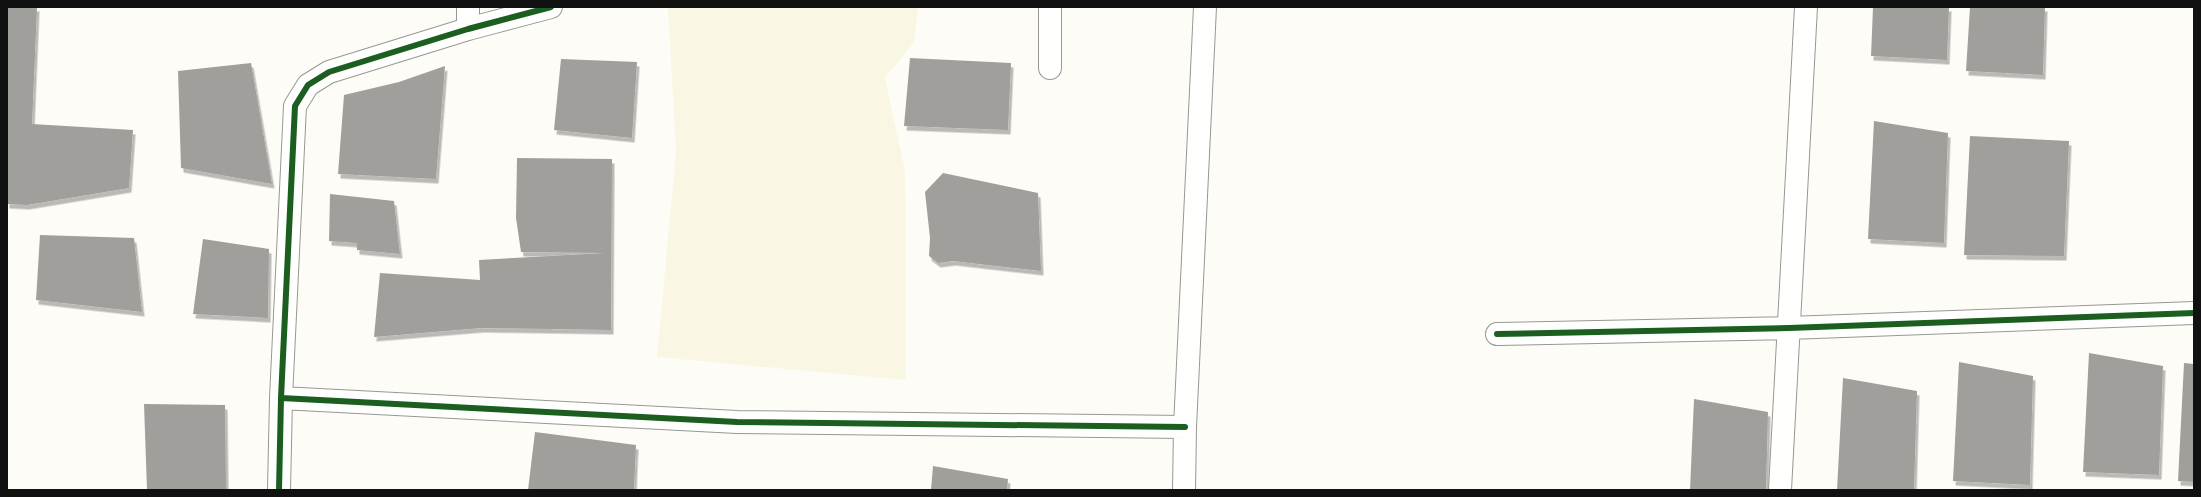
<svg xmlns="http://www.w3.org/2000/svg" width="2201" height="497" font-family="'Libre Baskerville',serif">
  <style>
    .farmland { fill: #f9f7e4 }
    .building { fill: #a19f9c; filter: url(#shadow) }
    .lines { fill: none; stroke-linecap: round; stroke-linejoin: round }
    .minor-casing { stroke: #979795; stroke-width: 24 }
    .minor { stroke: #fffffe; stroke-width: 22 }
    .cycleway-casing { stroke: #fff; stroke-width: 8 }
    .cycleway { stroke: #1b5e20; stroke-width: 6 }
  </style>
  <defs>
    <filter id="shadow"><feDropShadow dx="2.5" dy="4.5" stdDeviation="0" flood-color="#0004"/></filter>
  </defs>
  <rect width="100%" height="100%" fill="#fdfcf7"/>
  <path class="farmland" d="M668,7h250l-4,35 -29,36 20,93 1,209 -249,-23 19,-205z"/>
  <path class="building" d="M7,7h30l-5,117 101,6 -4,58 -102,17 -20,-1z
    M1873,7h76l-2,53 -76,-4z
    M1970,7h75l-2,68 -77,-4z
    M910,58l101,5 -3,67 -104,-4z
    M561,59l76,3 -5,76 -78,-8z
    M251,63l21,121 -91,-16 -3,-97z
    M445,66l-9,113 -98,-5 6,-79 55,-13z
    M1874,121l74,12 -4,110 -76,-4z
    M1970,136l99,5 -5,115 -100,-1z
    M517,158l95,1 -1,171 -130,-2 -107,9 6,-64 100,7 -1,-20 126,-7 -84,-1 -5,-34z
    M943,173l95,20 3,78 -88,-10 -15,2 -9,-7 1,-18 -5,-46z
    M330,194l64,7 6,53 -43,-4v-7l-28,-2z
    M40,235l94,3 8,74 -106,-12z
    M203,239l66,10 -1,69 -75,-4z
    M2089,353l74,13 -4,109 -76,-3z
    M1959,362l74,14 -3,109 -77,-4z
    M2184,363l10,1v118l-16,-1z
    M1843,378l74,13 -3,99h-77z
    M1694,399l74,13 -2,78h-76z
    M144,404l81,1 1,85h-79z
    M535,432l101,13 -2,45h-106z
    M933,466l75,13 -1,11h-76z"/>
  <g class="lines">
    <g class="minor-casing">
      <path id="minor" d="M468,7v22
        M1050,68v-61
        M1497,334l292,-6 405,-15
        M281,398l456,24 448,5
        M279,490l2,-92 14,-292 13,-21 21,-13 139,-43 83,-22
        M1184,490l1,-63 20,-420
        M1780,490l26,-483"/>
    </g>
    <use href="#minor" class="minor"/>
    <g class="cycleway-casing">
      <path id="cycleway" d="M1497,334l292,-6 405,-15
        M281,398l456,24 448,5
        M279,490l2,-92 14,-292 13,-21 21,-13 139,-43 83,-22"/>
    </g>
    <use href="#cycleway" class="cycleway"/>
  </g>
  <rect width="2201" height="497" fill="none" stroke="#111111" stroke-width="16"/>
</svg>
